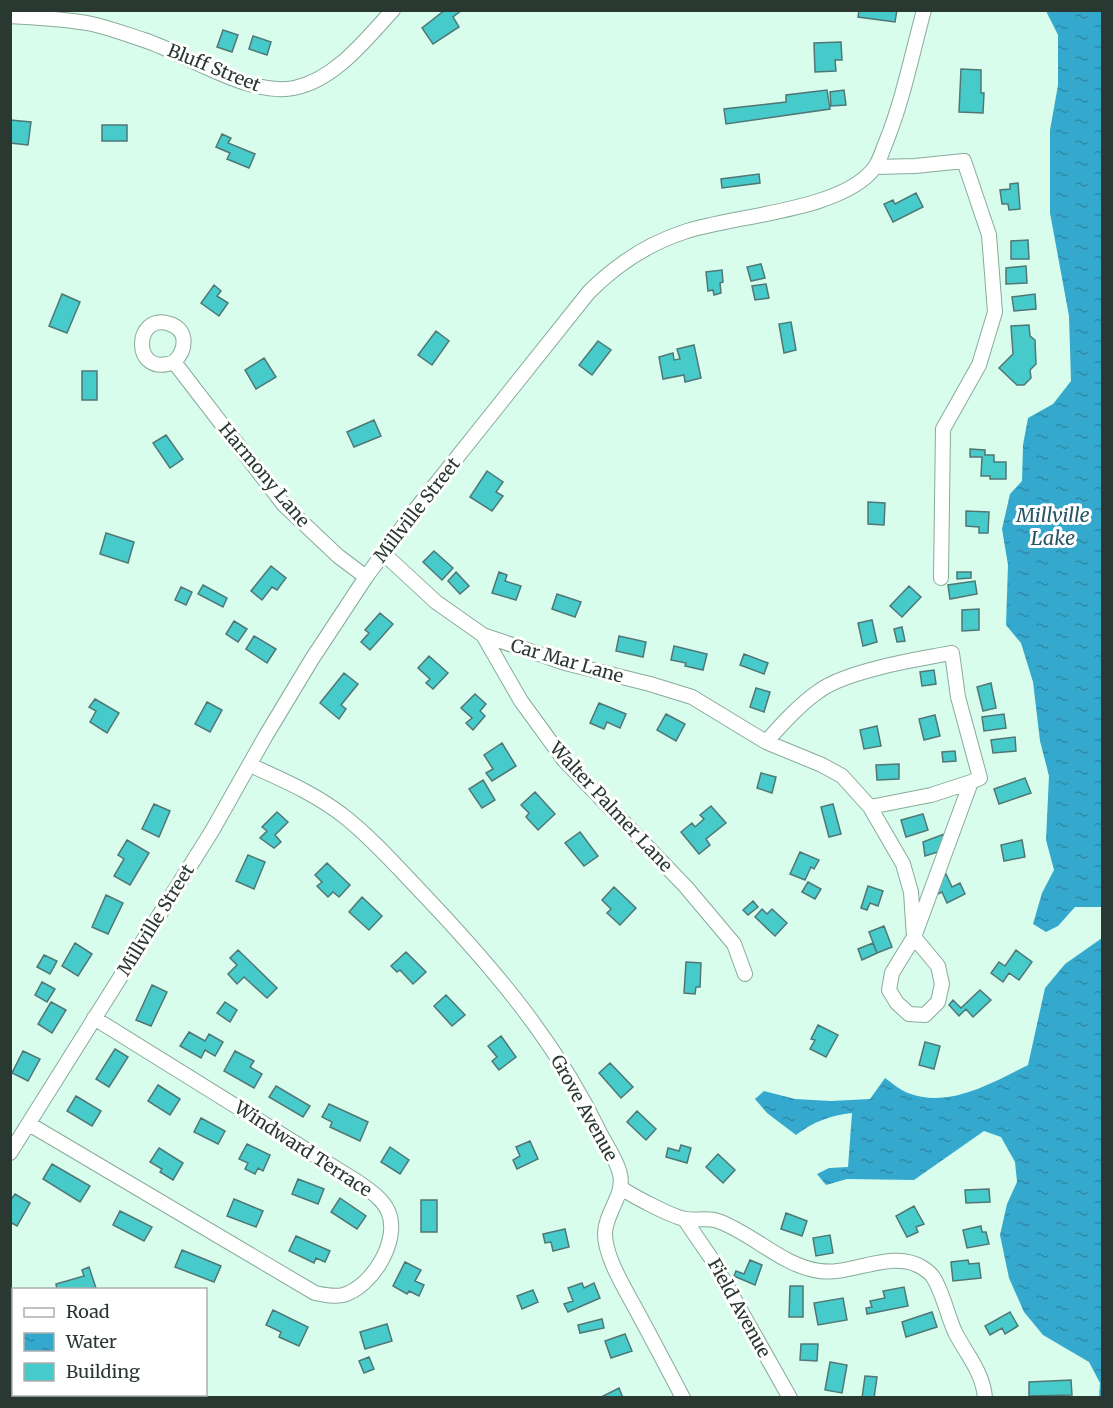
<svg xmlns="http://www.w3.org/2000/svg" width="1113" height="1408" font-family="Merriweather,serif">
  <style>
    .water { fill: url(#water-ripples) }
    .building { fill: #47cbca; stroke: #507776; stroke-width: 1.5 }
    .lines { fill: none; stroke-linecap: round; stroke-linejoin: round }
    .minor-casing { stroke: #88aa9b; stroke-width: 16 }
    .minor { stroke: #fff; stroke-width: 14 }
    .labels { text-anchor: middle; stroke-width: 6; stroke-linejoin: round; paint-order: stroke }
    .street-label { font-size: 18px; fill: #2a3832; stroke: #fff }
    .water-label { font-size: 20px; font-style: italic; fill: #265565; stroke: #fff }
  </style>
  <defs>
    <pattern id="water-ripples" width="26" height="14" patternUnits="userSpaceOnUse" patternTransform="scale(1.5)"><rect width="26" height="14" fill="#35a9cd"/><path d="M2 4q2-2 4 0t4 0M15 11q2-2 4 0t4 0" fill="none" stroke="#2d8ba7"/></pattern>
  </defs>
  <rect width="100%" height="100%" fill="#d8fdec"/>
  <path class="water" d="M1046,11h56v896h-27l-17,19 -12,6 -13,-8 9,-31 12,-23 -8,-30 3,-64 -9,-35 -7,-59 -12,-39 -15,-18 2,-60 -6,-36 8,-35 12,-13 1,-36 5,-27 25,-14 18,-23 -2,-65 -19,-103v-83l8,-45v-50z
    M1102,938v459l-3,1 1,-15 -11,-21 -46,-27 -19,-23 -15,-34 -9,-43 7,-31 10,-22 -2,-20 -14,-25 -17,-6 -70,49 -67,-1 -21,6 -9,-11 12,-6 19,-1 4,-54c-21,2 -39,9 -56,22l-29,-22 -12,-14 9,-8 31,8 36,2 39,-2 15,-21c7,5 15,12 23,15 41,16 84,-10 120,-28l17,-77 20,-24z"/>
  <path class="building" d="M445,10h17l-9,7 6,10 -26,17 -11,-16z
    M859,10h38l-2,12 -37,-5z
    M223,30l15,5 -6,17 -15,-5z
    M253,36l18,6 -4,13 -18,-6z
    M841,42l1,18h-7l1,11 -21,1 -1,-29z
    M961,69l20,1v23h3l-1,20 -24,-1z
    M827,90l3,19 -104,15 -2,-15 62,-7v-7z
    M844,90l2,15 -15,1 -1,-14z
    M10,120l21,2 -3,23 -18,-2z
    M102,125h25v16h-25z
    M222,134l9,4 -3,5 27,11 -6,14 -22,-9 3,-6 -14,-6z
    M759,174l1,9 -38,5 -1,-9z
    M1018,183l2,26 -11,1 -1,-6h-6l-2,-14 10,-1v-5z
    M916,193l7,14 -30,15 -9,-18 9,-4 2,4z
    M1028,240l1,19h-18v-18z
    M761,264l4,14 -14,3 -4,-14z
    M1026,266l1,17 -21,1v-16z
    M722,270l1,12 -3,1 1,10 -7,2 -1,-5 -5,1 -2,-19z
    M766,284l3,14 -14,2 -3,-14z
    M214,285l7,6 -4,5 11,7 -9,13 -18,-13z
    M62,294l18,8 -13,31 -18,-7z
    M1035,294l1,15 -22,2 -2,-14z
    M791,322l5,28 -12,3 -5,-29z
    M1029,325l1,11 5,4 1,24 -6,6 1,8 -7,7h-7l-18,-17 14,-14 -2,-28z
    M436,331l13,10 -17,24 -14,-10z
    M598,341l13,9 -19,25 -13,-10z
    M694,345l7,33 -16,4 -1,-7 -21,4 -4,-22 14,-4 1,7 6,-1 -3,-10z
    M264,358l12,19 -20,12 -11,-19z
    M82,371h15v29h-15z
    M374,420l7,16 -27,11 -7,-15z
    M166,435l17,24 -13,9 -17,-25z
    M970,449l15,1v5h9v7h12v17h-16v-3h-9l1,-19h-12z
    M487,471l16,11 -7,10 7,4 -11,15 -22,-14z
    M868,502l17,1 -1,22 -16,-1z
    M966,511l23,1 -1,21h-9v-6l-13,-1z
    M106,533l28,9 -6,21 -28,-9z
    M434,551l19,17 -11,12 -19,-18z
    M271,566l15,12 -9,12 -5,-3 -10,13 -11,-9z
    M456,572l13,14 -9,8 -12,-13z
    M499,572l8,3 -2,6 16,5 -5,14 -24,-7z
    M957,572h14v6l-14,1z
    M975,581l2,13 -27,5 -2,-14z
    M203,585l24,13 -4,9 -25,-13z
    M909,586l12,11 -19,20 -12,-11z
    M181,587l11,5 -6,13 -11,-5z
    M557,594l24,8 -6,15 -23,-8z
    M979,609v21l-17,1v-21z
    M380,613l13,11 -23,26 -9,-8 8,-9 -4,-3z
    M872,620l5,22 -14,4 -5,-23z
    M234,621l13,8 -9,13 -12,-8z
    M902,627l3,14 -8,1 -3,-13z
    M254,636l22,13 -9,14 -21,-14z
    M619,636l27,6 -3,15 -27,-6z
    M674,646l33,8 -4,16 -18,-4 1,-3 -15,-3z
    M744,654l24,9 -4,11 -24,-9z
    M429,656l19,17 -15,16 -7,-6 4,-4 -12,-11z
    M934,670l2,14 -14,2 -2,-14z
    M344,673l14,11 -17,21 5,4 -7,10 -19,-16z
    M991,683l5,25 -13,3 -6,-24z
    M756,688l14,4 -6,20 -14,-5z
    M475,694l11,10 -6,7 5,5 -12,14 -7,-7 6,-5 -11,-10z
    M95,699l24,14 -12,20 -17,-11 6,-11 -7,-4z
    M207,702l15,8 -12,22 -15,-8z
    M599,703l27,11 -6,14 -13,-6 -3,7 -14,-6z
    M666,714l19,10 -9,17 -19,-11z
    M1004,714l2,14 -22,3 -2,-14z
    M935,715l5,21 -16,4 -5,-21z
    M877,726l4,20 -17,3 -4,-19z
    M1015,737l1,14 -23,2 -2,-13z
    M502,743l14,23 -24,15 -6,-8 7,-4 -9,-14z
    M955,751l1,10 -13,1 -1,-10z
    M899,764v15l-22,1 -1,-15z
    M761,773l15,4 -4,16 -15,-5z
    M1025,778l6,15 -32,11 -5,-15z
    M483,780l12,20 -13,8 -13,-19z
    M535,792l20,22 -17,16 -12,-13 3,-4 -8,-8z
    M154,804l16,7 -11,26 -17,-8z
    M833,804l8,30 -12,3 -8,-30z
    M711,806l15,17 -20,16 4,6 -11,9 -18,-22 11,-9 3,4 9,-8 -4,-4z
    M277,812l11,10 -13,13 6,7 -7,6 -14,-10 7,-7 -5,-4z
    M923,814l5,16 -22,7 -5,-17z
    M580,832l18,24 -14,10 -19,-23z
    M944,834v16l-19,6 -2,-14z
    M127,840l22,13 -19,32 -16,-9 10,-17 -6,-4z
    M1022,840l3,17 -21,4 -3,-16z
    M800,852l19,8 -5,9 -3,-2 -6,13 -15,-6z
    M248,855l17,7 -11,27 -18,-8z
    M327,863l23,22 -11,12 -6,-5 -5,5 -11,-11 5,-4 -7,-7z
    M946,874l6,13 8,-4 5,11 -18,9 -5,-11 -4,2 -2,-11z
    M808,882l13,7 -6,10 -13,-7z
    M868,886l15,5 -5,15 -8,-3 -3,7 -6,-2z
    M614,887l22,21 -16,17 -13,-12 4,-4 -9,-9z
    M106,895l17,8 -15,31 -16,-7z
    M362,897l20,19 -13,14 -20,-18z
    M753,901l5,6 -10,8 -5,-5z
    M762,909l5,5 5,-5 15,14 -12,13 -20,-19z
    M884,926l8,21 -15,6 -8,-21z
    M75,943l17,11 -14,22 -16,-10z
    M873,943l4,10 -15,7 -4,-11z
    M238,950l39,38 -10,10 -23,-21 -7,7 -9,-10 9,-9 -7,-7z
    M1016,950l16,12 -13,18 -10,-7 -6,9 -12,-9 8,-11 6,4z
    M406,952l20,20 -13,12 -13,-14 -3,2 -6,-6z
    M44,955l13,6 -7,13 -13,-7z
    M686,962l15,1 -1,24h-4l-1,7 -11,-1z
    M42,982l13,7 -8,13 -12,-7z
    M152,985l15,7 -16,34 -15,-6z
    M980,990l11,10 -18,17 -7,-8 -7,7 -10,-11 4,-5 8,8z
    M446,995l19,20 -13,11 -18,-20z
    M51,1002l15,8 -14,23 -14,-9z
    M225,1002l12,8 -7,12 -13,-9z
    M818,1025l20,10 -12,22 -16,-8 5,-9 -4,-1z
    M189,1032l16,9 4,-7 14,8 -8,14 -10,-6 -4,8 -21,-12z
    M501,1036l15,21 -17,13 -7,-9 5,-4 -9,-11z
    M925,1042l15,4 -6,23 -15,-4z
    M115,1049l13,8 -19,30 -13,-8z
    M23,1051l17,8 -12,22 -16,-8z
    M235,1051l19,10 -4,6 12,7 -8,14 -30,-17z
    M610,1063l23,24 -12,11 -22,-25z
    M158,1085l22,14 -10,16 -22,-14z
    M276,1086l34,20 -7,11 -34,-20z
    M76,1096l25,15 -9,15 -25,-15z
    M329,1104l39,18 -8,19 -30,-14 2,-5 -10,-5z
    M637,1111l19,18 -10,11 -19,-18z
    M201,1118l24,13 -7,13 -24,-12z
    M530,1141l8,18 -21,10 -4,-9 7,-4 -4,-9z
    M247,1144l23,11 -7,16 -5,-3 -3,6 -10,-5 3,-6 -9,-4z
    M681,1145l10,3 -4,15 -21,-6 2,-9 11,3z
    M390,1147l19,13 -9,14 -19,-12z
    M159,1148l24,15 -10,17 -13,-8 2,-3 -12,-7z
    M718,1154l17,16 -12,13 -17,-16z
    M52,1164l38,22 -10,16 -37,-23z
    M298,1179l26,10 -6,15 -26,-10z
    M989,1189l1,13 -24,1 -1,-13z
    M15,1194l15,9 -13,23 -7,-4v-21z
    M340,1198l26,18 -9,13 -26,-17z
    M234,1199l29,12 -7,16 -29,-11z
    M421,1200h16v32h-16z
    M914,1206l10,18 -8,3 2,5 -11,5 -11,-21z
    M120,1211l32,16 -8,14 -31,-16z
    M786,1213l21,8 -5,15 -21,-7z
    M981,1226l1,6h4l3,12 -22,4 -4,-18z
    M565,1229l4,18 -16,4 -2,-9 -6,1 -2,-9z
    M830,1235l3,18 -17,3 -3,-18z
    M296,1236l34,15 -5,11 -9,-4 -2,5 -25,-12z
    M182,1250l39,16 -7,16 -39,-15z
    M750,1260l12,5 -7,20 -21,-9 2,-5 8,3z
    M968,1260l1,4 10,-1 2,15 -28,3 -2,-19z
    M405,1262l16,8 -6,11 9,4 -5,11 -10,-5 -2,3 -14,-8z
    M89,1267l7,21 -39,2 -1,-6 28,-8 -2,-6z
    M582,1283l2,5 10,-5 6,15 -32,14 -4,-8 9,-3 -5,-13z
    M790,1286h13v31h-14z
    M904,1287l4,19 -41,8 -1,-6 6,-1 -2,-6 15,-3 -2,-7z
    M533,1290l5,12 -16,7 -5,-13z
    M843,1298l4,22 -29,5 -4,-22z
    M273,1310l35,17 -9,19 -20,-9 2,-5 -15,-7z
    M932,1312l5,15 -31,10 -4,-15z
    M1010,1312l8,14 -13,8 -3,-6 -12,7 -5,-9z
    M602,1319l2,9 -24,5 -2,-8z
    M387,1324l5,17 -27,8 -5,-17z
    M625,1334l7,17 -21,7 -6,-17z
    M801,1344h17l-1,17 -17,-1z
    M369,1357l5,12 -10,4 -5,-12z
    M830,1362l17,3 -5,28 -17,-3z
    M865,1376l12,1 -3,21h-12z
    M1071,1380l1,15 -43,1v-14z
    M619,1388l4,10h-19l-1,-2z"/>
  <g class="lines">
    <g class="minor-casing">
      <path id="minor" d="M10,16c28,2 56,3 82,8 18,4 36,11 52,16 43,14 105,57 150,48 41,-8 72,-49 99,-78
        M875,167l40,-1 49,-5 25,74 6,77 -16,53 -36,64 -2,149
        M174,362c-43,17 -41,-51 -4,-38 19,6 16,27 4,38l110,143 54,51 28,21
        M383,553l53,49 47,33 82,28 85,21 42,13 74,45 56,23 20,11 28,31 33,57 8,28 3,45 24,29 4,18 -4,18 -13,13 -16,-1 -12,-11 -8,-13 3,-17 22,-36 57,-155 9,-4 -22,-81 -6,-44c-35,6 -106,18 -133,38 -20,14 -37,33 -53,51
        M483,635l38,66 43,59 122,127 48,57 11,30
        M250,765c33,15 66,29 95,52 29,23 55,53 81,80 68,72 131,146 174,236 6,12 17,27 20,41 5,21 -15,39 -15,60 0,24 22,58 33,79 15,28 30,56 45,85
        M870,807l61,-12 40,-13
        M29,1124l286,169c10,2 18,4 28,2 29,-8 58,-55 45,-84 -6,-13 -19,-21 -30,-29l-264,-164
        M10,1153l202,-322 53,-94 47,-78 54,-82 49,-67 174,-218c28,-28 58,-48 95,-60 50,-17 160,-21 191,-65 5,-7 8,-18 11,-25 17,-42 26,-88 38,-132
        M621,1188c12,8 53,30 65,31 11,2 21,-2 32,2 36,13 64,45 102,50 31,5 73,-23 103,-3 3,2 8,6 10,9 9,13 15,40 22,55 11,22 28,40 30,66
        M685,1220l26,38 79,140
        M105,1394v4"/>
    </g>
    <use href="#minor" class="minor"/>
  </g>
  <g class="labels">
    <g class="street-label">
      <text transform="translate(214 68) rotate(22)" y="6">Bluff Street</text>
      <text transform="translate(264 475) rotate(50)" y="6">Harmony Lane</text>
      <text transform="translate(417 510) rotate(-52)" y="6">Millville Street</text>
      <text transform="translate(567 661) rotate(16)" y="6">Car Mar Lane</text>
      <text transform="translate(611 807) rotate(47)" y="6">Walter Palmer Lane</text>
      <text transform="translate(156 920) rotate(-58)" y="6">Millville Street</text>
      <text transform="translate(584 1108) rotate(61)" y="6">Grove Avenue</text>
      <text transform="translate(303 1149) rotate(33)" y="6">Windward Terrace</text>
      <text transform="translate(739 1308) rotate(61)" y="6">Field Avenue</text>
    </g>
    <g class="water-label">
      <text x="1053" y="522">Millville<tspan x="1053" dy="23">Lake</tspan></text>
    </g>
  </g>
  <rect width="1113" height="1408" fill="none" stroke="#2a3832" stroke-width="24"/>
  <rect x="12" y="1288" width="195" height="108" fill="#ffffff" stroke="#aaafad" stroke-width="1.5"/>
  <rect x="24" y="1308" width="30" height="9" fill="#ffffff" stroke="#aaafad" stroke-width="1.5"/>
  <text x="66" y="1318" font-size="18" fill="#2a3832">Road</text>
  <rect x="24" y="1333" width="30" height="18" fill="url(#water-ripples)" stroke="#aaafad" stroke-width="1.5"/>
  <text x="66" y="1348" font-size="18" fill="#2a3832">Water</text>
  <rect x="24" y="1363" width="30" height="18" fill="#47cbca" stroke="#aaafad" stroke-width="1.5"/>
  <text x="66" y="1378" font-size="18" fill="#2a3832">Building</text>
</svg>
